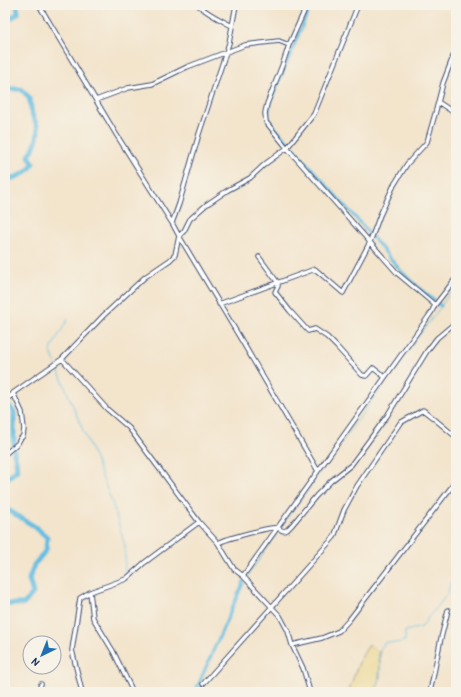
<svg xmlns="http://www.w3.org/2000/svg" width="461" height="697" font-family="'Patrick Hand',sans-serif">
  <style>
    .sand { fill: #eeda9e; stroke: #84847e }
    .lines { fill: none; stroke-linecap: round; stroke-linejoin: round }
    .stream { stroke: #65bee2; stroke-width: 1 }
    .canal { stroke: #65bee2; stroke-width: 3 }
    .river { stroke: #65bee2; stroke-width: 5 }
    .street-casing { stroke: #3b4a6e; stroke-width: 5.5 }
    .street { stroke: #fff; stroke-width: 3.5 }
  </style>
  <rect width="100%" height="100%" fill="#f7f3e8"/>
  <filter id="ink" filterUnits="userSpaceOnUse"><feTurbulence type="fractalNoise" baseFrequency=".025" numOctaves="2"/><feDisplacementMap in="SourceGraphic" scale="8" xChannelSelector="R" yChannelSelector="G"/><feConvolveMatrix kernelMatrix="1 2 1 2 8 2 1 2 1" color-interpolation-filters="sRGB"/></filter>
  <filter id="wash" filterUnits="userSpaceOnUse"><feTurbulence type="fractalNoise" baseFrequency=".012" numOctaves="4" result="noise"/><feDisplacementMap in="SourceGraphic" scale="16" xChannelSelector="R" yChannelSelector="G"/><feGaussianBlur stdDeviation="0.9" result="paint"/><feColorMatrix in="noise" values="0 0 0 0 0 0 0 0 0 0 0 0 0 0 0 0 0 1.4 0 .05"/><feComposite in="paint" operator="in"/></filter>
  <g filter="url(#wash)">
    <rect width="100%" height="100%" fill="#f3e4cc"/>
    <path class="sand" d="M369,645l11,7v25l-1,6 -4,9h-23l-3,-2c6,-16 10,-32 20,-45z"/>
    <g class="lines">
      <path class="stream" d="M55,362l-4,-10 1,-5 16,-28
        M56,365l39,94 17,43 13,44v29
        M280,528l129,-179 32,-43 15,-23
        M247,577l32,-47
        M374,692l3,-5 3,-19 -2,-15 7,-11 9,1 11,-2v-10l17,-4 7,-11 10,-11 9,-13 8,-23"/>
      <path class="canal" d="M311,5l-41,98 -2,12 2,7 92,103 39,46 19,18 21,17
        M195,692l49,-111"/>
      <path class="river" d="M5,23l13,-10 -1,-8
        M5,91l4,-2h12c12,11 8,11 11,25 1,4 4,8 5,12 3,9 -3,22 -8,30l4,7c-4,11 -18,14 -28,18
        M5,401l9,11v41l2,7 1,10 -12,10
        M5,508l29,18 13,11 -1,13 -12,15 -5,14 4,14 -9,11h-19"/>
    </g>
  </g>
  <g filter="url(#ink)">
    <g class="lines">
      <g class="street-casing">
        <path id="street" d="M39,5l77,129 56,89 7,13 60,100 79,135
          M198,5c10,9 23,15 34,21
          M307,5l-18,40 -6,18 -16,41 -2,9 1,9 21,26 111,126 37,31
          M96,100l32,-12 24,-4 35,-17 58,-22 34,-4 10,4
          M438,102l18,12
          M172,223l7,-19 20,-70 30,-91 7,-38
          M259,257l19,26v3l-3,6 15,19 18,20 7,-2 12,8 10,10 25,28 4,1 7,-8 12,9
          M219,304l96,-35 28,24 27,-51 10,-27 14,-30 13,-21 20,-22 8,-28 8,-31 13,-34
          M62,359l45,50 22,19 70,94 19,21 16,26 9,7 37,40 8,15 4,14 11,23 7,24
          M5,400l6,-4 2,-3 49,-34 42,-44 41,-38 25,-17 5,-5 4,-19 5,-5 6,-12 16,-14 22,-15 22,-12 15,-14 22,-16 27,-34 44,-109
          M5,454l13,-11 2,-4 3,-3 1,-7 -2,-17 -9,-19
          M218,543c8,-4 53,-17 60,-15 2,1 4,3 6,3l3,-1 5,-5 24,-29 15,-15 20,-16 36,-49 40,-65 10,-13 19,-16
          M243,576l188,-263 4,-8 21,-27
          M292,645l30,-7 17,-7 10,-11 107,-139
          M203,684l131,-147 10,-27 13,-24 43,-63 23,-13 9,7 24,20
          M38,692l3,-8
          M82,692l-10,-42 8,-52 10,-6
          M133,692l-20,-41 -20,-33 -3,-26 36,-13 18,-16 55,-41
          M430,692l11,-54 7,-28"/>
      </g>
      <use href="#street" class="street"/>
    </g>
  </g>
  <rect width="461" height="697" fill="none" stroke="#f7f3e8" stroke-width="20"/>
  <g transform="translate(42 655) rotate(223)"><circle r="19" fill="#f7f3e8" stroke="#9fa5b1"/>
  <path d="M0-3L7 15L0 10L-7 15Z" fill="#1f6fb2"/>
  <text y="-6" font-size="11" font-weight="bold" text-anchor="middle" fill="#1b2f5e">N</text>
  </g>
</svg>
